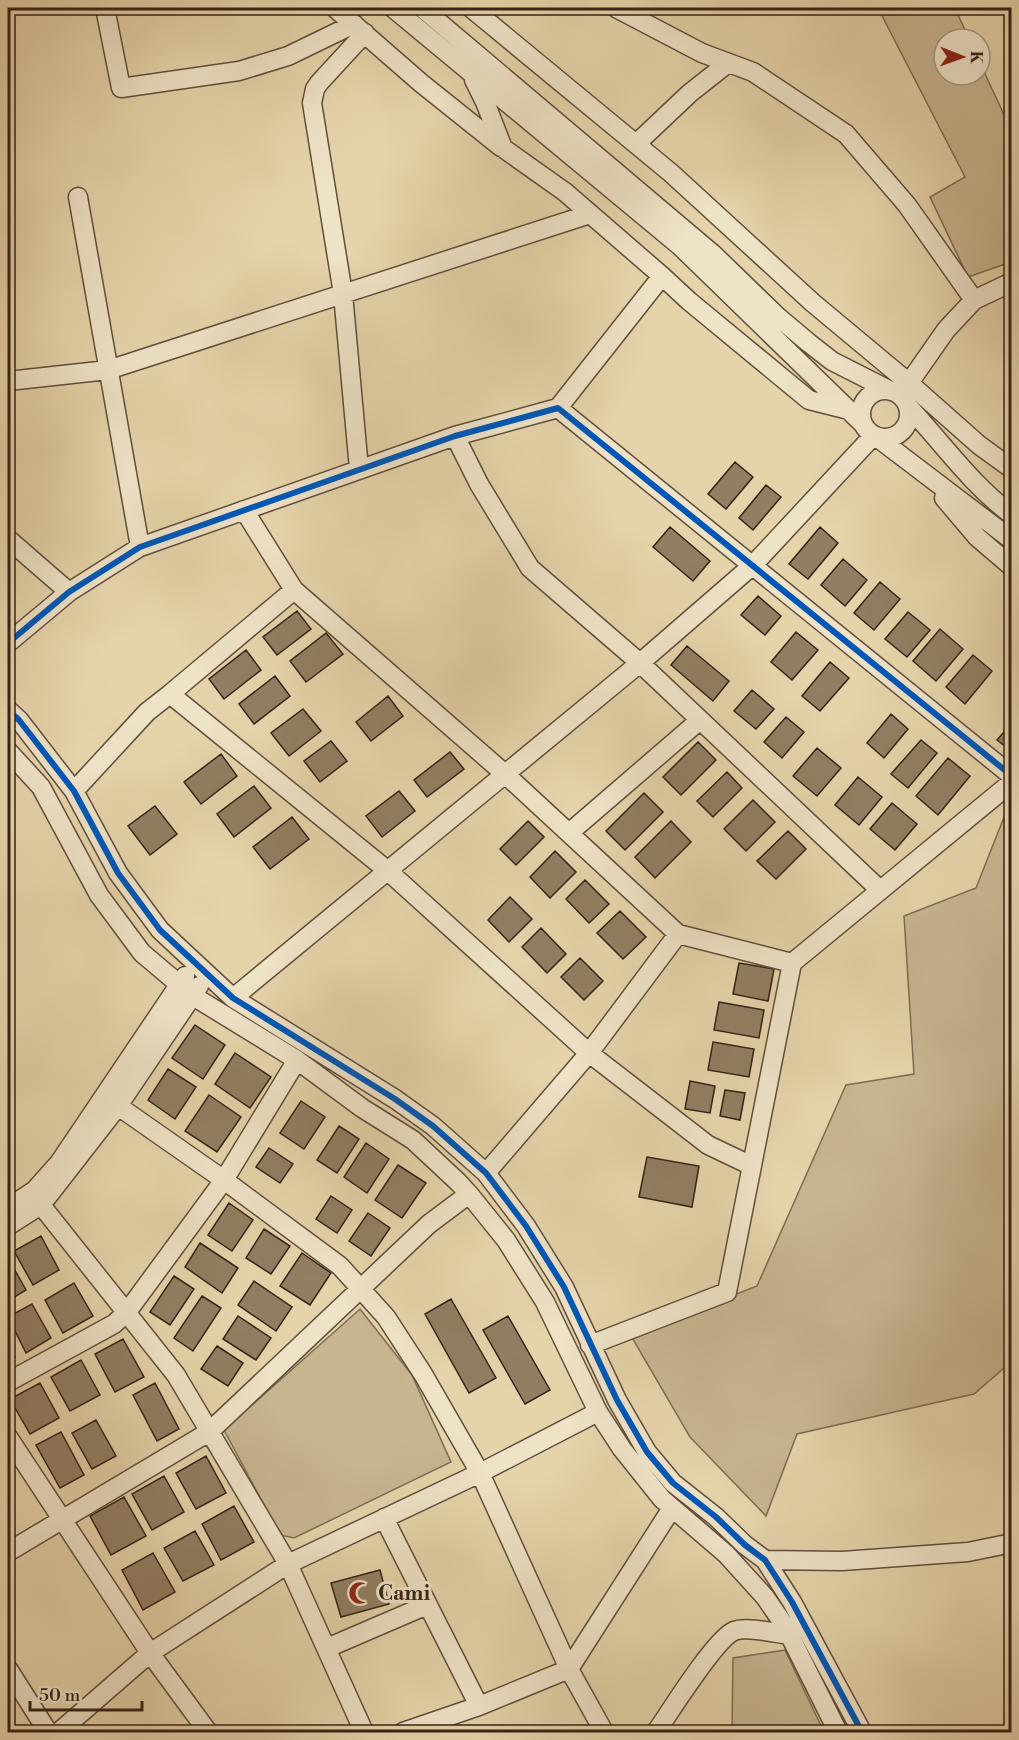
<svg xmlns="http://www.w3.org/2000/svg" width="1019" height="1740" font-family="'Libre Bodoni',serif">
  <style>
    .green { fill: #c7b590; stroke: #7e6c54; stroke-width: 1.5 }
    .building { fill: #917e63; stroke: #352217; stroke-width: 1.5 }
    .lines { fill: none; stroke-linecap: round; stroke-linejoin: round }
    .minor-casing { stroke: #614e3c; stroke-width: 21 }
    .minor { stroke: #eee2c7; stroke-width: 18 }
    .cycleway-casing { stroke: #eee2c7; stroke-width: 10 }
    .cycleway { stroke: #0057b8; stroke-width: 6 }
    .labels { text-anchor: middle; stroke-width: 6; stroke-linejoin: round; paint-order: stroke }
    .poi-label { font-size: 21px; font-weight: bold; fill: #352217; stroke: #eee2c7; text-anchor: start }
  </style>
  <rect width="100%" height="100%" fill="#e5d3a9"/>
  <filter id="stains"><feTurbulence type="fractalNoise" baseFrequency=".00333" numOctaves="4"/><feColorMatrix values="0 0 0 0 .2 0 0 0 0 .09 0 0 0 0 .02 0 0 0 .5 -.17"/></filter>
  <radialGradient id="worn" r=".72"><stop offset=".6" stop-color="#630" stop-opacity="0"/><stop offset="1" stop-color="#630" stop-opacity=".3"/></radialGradient>
  <path class="green" d="M878,8h77l14,31h-25v36h36v-12l31,67v132l-43,15 -38,-80 35,-20z
    M1008,807h3v555l-37,32 -177,40 -31,82 -76,-79 -59,-101 126,-50 89,-201 68,-11 -10,-158 72,-28z
    M360,1309l52,66 39,87 -157,76 -14,-3 -56,-105z
    M785,1650l39,82h-92l1,-74z"/>
  <path class="building" d="M735,462l18,15 -27,32 -18,-15z
    M766,485l15,12 -28,33 -14,-12z
    M670,527l40,34 -17,20 -40,-34z
    M820,527l18,16 -30,36 -19,-15z
    M843,559l24,21 -22,26 -24,-21z
    M880,582l20,17 -26,31 -20,-17z
    M758,596l23,20 -16,19 -24,-20z
    M297,611l14,18 -34,26 -14,-18z
    M908,612l22,18 -23,27 -22,-18z
    M940,629l23,20 -27,32 -23,-20z
    M796,632l22,18 -26,30 -21,-18z
    M326,633l17,21 -37,28 -16,-21z
    M687,646l42,35 -16,20 -42,-36z
    M246,650l15,20 -37,29 -15,-20z
    M973,655l19,16 -27,33 -19,-17z
    M830,662l19,16 -29,33 -18,-15z
    M275,676l15,20 -36,28 -15,-20z
    M752,690l22,19 -18,20 -22,-18z
    M388,696l15,20 -32,25 -15,-19z
    M303,709l18,22 -32,25 -18,-23z
    M891,714l17,15 -24,29 -17,-15z
    M786,717l18,15 -22,26 -18,-16z
    M1012,723v29l-15,-12z
    M921,740l16,13 -29,35 -17,-14z
    M331,741l16,20 -27,21 -16,-21z
    M698,742l18,18 -35,35 -18,-18z
    M817,748l24,20 -24,28 -24,-20z
    M450,752l14,17 -37,28 -13,-17z
    M221,754l16,22 -36,28 -17,-22z
    M948,758l22,18 -32,39 -22,-19z
    M727,772l15,16 -29,29 -16,-16z
    M858,777l24,20 -23,28 -24,-20z
    M254,786l17,22 -37,29 -17,-23z
    M399,791l16,20 -33,26 -16,-21z
    M644,793l19,19 -38,38 -19,-19z
    M753,800l22,22 -29,29 -22,-22z
    M892,803l25,21 -22,26 -25,-21z
    M155,806l22,28 -27,21 -22,-29z
    M292,817l17,22 -39,30 -17,-22z
    M528,821l16,16 -28,28 -16,-16z
    M671,821l20,21 -36,36 -20,-21z
    M788,831l18,18 -30,30 -19,-18z
    M555,851l21,21 -26,26 -20,-21z
    M585,880l24,24 -20,19 -23,-24z
    M510,897l22,22 -23,23 -21,-22z
    M620,911l26,26 -23,22 -26,-26z
    M541,928l25,26 -19,19 -25,-26z
    M580,958l23,23 -19,19 -23,-23z
    M739,963l35,6 -6,32 -35,-7z
    M719,1002l45,8 -5,28 -45,-8z
    M195,1025l30,20 -22,34 -31,-21z
    M713,1042l41,7 -5,28 -41,-7z
    M235,1053l36,24 -21,31 -35,-24z
    M168,1069l28,18 -21,32 -27,-19z
    M690,1081l25,5 -5,27 -25,-4z
    M725,1090l20,3 -5,27 -20,-4z
    M209,1095l32,22 -24,35 -32,-21z
    M301,1101l24,16 -21,32 -24,-16z
    M339,1126l20,13 -22,34 -20,-13z
    M366,1143l23,16 -22,34 -23,-16z
    M269,1148l24,16 -13,19 -24,-16z
    M647,1157l52,9 -7,41 -53,-10z
    M398,1165l28,18 -24,35 -27,-18z
    M331,1196l21,14 -15,23 -21,-14z
    M229,1203l24,17 -21,31 -24,-16z
    M368,1213l22,15 -19,28 -22,-15z
    M264,1229l26,17 -19,28 -25,-16z
    M41,1236l18,34 -26,15 -19,-34z
    M200,1243l38,25 -16,25 -37,-26z
    M302,1253l29,20 -21,32 -30,-19z
    M8,1258l18,32 -18,11z
    M174,1276l20,13 -24,36 -20,-13z
    M254,1281l38,26 -16,24 -38,-26z
    M74,1283l19,33 -30,17 -18,-33z
    M202,1296l19,12 -28,43 -19,-13z
    M451,1299l45,79 -27,15 -44,-79z
    M32,1304l19,34 -25,15 -18,-36z
    M238,1316l33,22 -15,22 -33,-21z
    M508,1316l42,74 -25,14 -42,-74z
    M123,1339l21,38 -29,15 -20,-38z
    M8,1344l7,13 -7,5z
    M217,1346l26,17 -15,23 -27,-17z
    M81,1360l19,35 -30,16 -19,-34z
    M40,1383l19,35 -29,16 -20,-35z
    M155,1383l24,46 -22,12 -24,-46z
    M96,1420l20,36 -24,13 -20,-36z
    M61,1432l23,43 -24,13 -24,-43z
    M206,1456l20,37 -30,16 -20,-36z
    M164,1476l20,36 -32,18 -20,-36z
    M124,1497l22,39 -35,19 -21,-39z
    M234,1506l20,36 -33,18 -19,-36z
    M195,1531l19,34 -31,16 -19,-33z
    M153,1553l22,39 -32,18 -21,-40z
    M380,1570l9,34 -48,13 -10,-34z"/>
  <g class="lines">
    <g class="minor-casing">
      <path id="minor" d="M105,8l16,80 118,-17 49,-15 66,-32
        M335,8l86,75 80,64
        M393,8l287,238 183,178
        M422,8l291,246 65,63 31,26 23,18 59,30
        M471,8l200,165 142,130 96,80 37,-53 28,-30 38,-18
        M616,8l86,45 51,19 93,62 61,71 67,95
        M474,80l11,22 18,46 62,44 97,84 27,25 120,99 40,10
        M636,144l54,-51 38,-30
        M78,197l62,350
        M8,381l100,-11 482,-156
        M861 414a24 24 0 1 1 48 0a24 24 0 1 1-48 0Z
        M901,391l8,-8 70,62 33,24
        M908,406c35,38 63,78 104,109
        M558,408l104,-132
        M455,436l24,48 51,84 110,95 240,227
        M359,469l-16,-175 -31,-191 3,-14 4,-6 46,-50
        M944,498l33,39 35,30
        M244,510l50,80 211,184 173,160 114,29
        M8,539l61,53
        M8,643l61,-51 71,-45 315,-111 103,-28 454,368
        M170,694l124,-104
        M8,710l11,10 55,71 44,82 42,57 73,68 162,101 38,27 53,47 40,53 38,61 53,113 30,52 26,31 43,34 29,28 20,15 27,42 70,130
        M8,751l33,36 58,108 43,58 51,43 104,64 65,48 51,32 45,42 11,12 37,46 39,62 53,110 24,37 40,50 64,55 39,43 20,29 53,106
        M74,791l73,-79 23,-18 218,177 201,182 119,92 44,21
        M569,833l131,-113
        M233,998l407,-335 113,-98 121,-130 138,105
        M118,1106l106,74 116,86 46,51 37,57 57,99 89,196 35,63
        M486,1173l103,-120 89,-119
        M41,1205l135,170 112,189 76,168
        M8,1208l27,-18 24,-27 126,-187
        M8,1226l33,-21 77,-99 81,-120
        M590,1345l137,-53 65,-329 220,-181
        M8,1382l106,-58 13,-12 97,-132 73,-120
        M8,1437l142,216 138,-89 192,-91 118,-61
        M384,1518l95,188
        M8,1552l201,-120 220,-208 40,-30
        M765,1560l77,1 126,-9 44,-9
        M327,1648l100,-43
        M8,1669l40,63
        M59,1732l91,-79 58,79
        M403,1732l76,-26 90,-37 103,-161
        M656,1732c14,-20 59,-93 78,-101 12,-5 42,2 55,4"/>
    </g>
    <use href="#minor" class="minor"/>
    <g class="cycleway-casing">
      <path id="cycleway" d="M8,643l61,-51 71,-45 315,-111 103,-28 454,368
        M8,710l11,10 55,71 44,82 42,57 73,68 162,101 38,27 53,47 40,53 38,61 53,113 30,52 26,31 43,34 29,28 20,15 27,42 70,130"/>
    </g>
    <use href="#cycleway" class="cycleway"/>
  </g>
  <defs>
    <g id="mosque-bare" transform="scale(1.8)"><path d="M3.5-4.9A6 6 0 1 0 3.5 4.9A5 5 0 1 1 3.5-4.9Z" fill="#8f2418" stroke="#eee2c7" stroke-width="2.5" paint-order="stroke"/></g>
  </defs>
  <g fill-rule="evenodd">
    <use href="#mosque-bare" x="360" y="1593"/>
  </g>
  <g class="labels">
    <g class="poi-label">
      <text x="378" y="1600">Cami</text>
    </g>
  </g>
  <rect width="1019" height="1740" fill="none" stroke="#e5d3a9" stroke-width="30"/>
  <rect x="9" y="9" width="1001" height="1722" fill="none" stroke="#352217" stroke-width="3"/>
  <rect x="15" y="15" width="989" height="1710" fill="none" stroke="#352217" stroke-width="1.5"/>
  <g transform="translate(962 57) rotate(91)"><circle r="28" fill="#eee2c7" stroke="#a49581" stroke-width="1.5"/>
  <path d="M0-4.5L10 22L0 15L-10 22Z" fill="#8f2418"/>
  <text y="-9" font-size="16" font-weight="bold" text-anchor="middle" fill="#352217">K</text>
  </g>
  <path d="M30 1701v9h112v-9" fill="none" stroke="#352217" stroke-width="3"/>
  <text x="39" y="1701" font-size="18" fill="#352217" stroke="#eee2c7" stroke-width="4.5" paint-order="stroke">50 m</text>
  <rect width="100%" height="100%" filter="url(#stains)"/>
  <rect width="100%" height="100%" fill="url(#worn)"/>
</svg>
